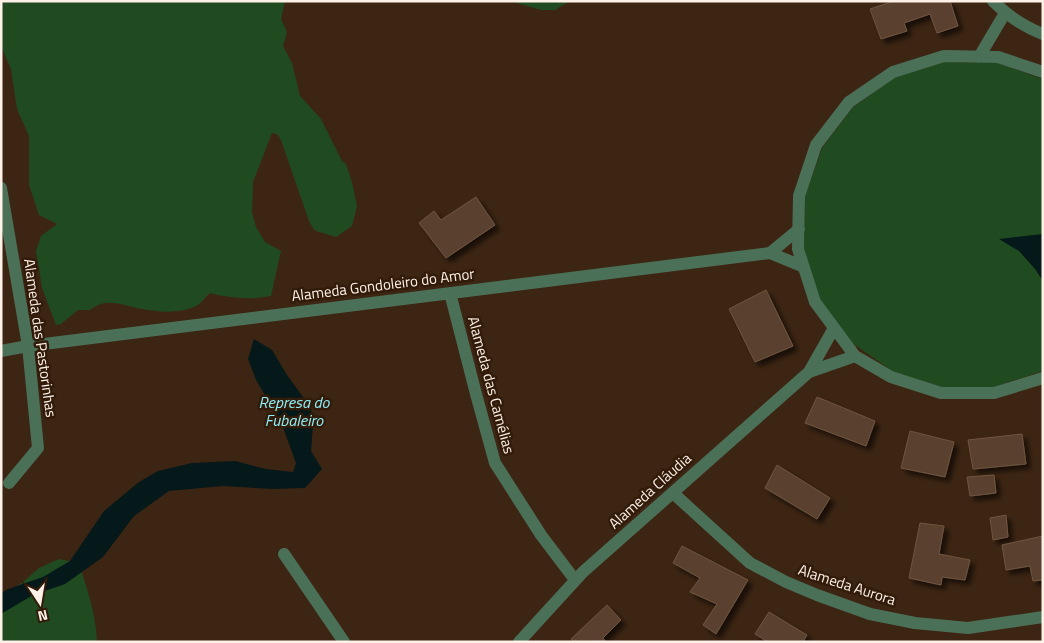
<svg xmlns="http://www.w3.org/2000/svg" width="1044" height="643" font-family="'Titillium Web',sans-serif">
  <style>
    .green { fill: #204b21 }
    .water { fill: #05181a }
    .building { fill: #5a412d; stroke: #6f5540; filter: url(#shadow) }
    .lines { fill: none; stroke-linecap: round; stroke-linejoin: round }
    .minor { stroke: #4b7058; stroke-width: 12 }
    .labels { text-anchor: middle; stroke-width: 5; stroke-linejoin: round; paint-order: stroke }
    .street-label { font-size: 15px; fill: #fef1e8; stroke: #321b09 }
    .water-label { font-size: 16px; font-style: italic; fill: #8ef0fb; stroke: #321b09 }
  </style>
  <defs>
    <filter id="shadow"><feDropShadow dx="4.5" dy="4.5" stdDeviation="2.5" flood-color="#0009"/></filter>
  </defs>
  <rect width="100%" height="100%" fill="#3d2513"/>
  <path class="green" d="M1,1h284l-4,18 6,13 -4,14 9,17 8,33 21,23 21,42 4,3 7,22 4,20 -5,20 -16,11 -20,-6 -3,-3 -4,-7 -28,-81 -4,-6 -5,-1 -19,49 -1,30 4,15 9,15 16,9 -10,45c-20,4 -42,2 -61,-3 -5,4 -9,11 -14,13 -17,8 -37,6 -54,3 -19,-3 -34,-13 -52,1h-12l-17,14 -5,1 -14,-37 -6,-37 5,-15 16,-12 -18,-9 -10,-30v-49l-12,-27 -6,-40 -10,-23z
    M510,1h60l-12,7 -2,2h-15z
    M945,62l52,1 46,16v292l-50,16h-51l-48,-15 -42,-29 -32,-44 -16,-51 1,-51 17,-49 31,-41 43,-30z
    M59,559l20,4c8,26 17,51 18,79h-96v-46l22,-14 16,-14z"/>
  <path class="water" d="M1043,234v47l-8,-12 -16,-18 -20,-12z
    M254,339l18,11 15,25 24,33 2,18 -2,25 11,18 -17,19 -33,1 -49,-3 -54,5 -35,25 -31,41 -38,27 -32,11 -32,19v-21l7,-4 35,-12 27,-16 34,-50 35,-29 19,-11 34,-8 43,-2 31,8 27,3 3,-9 -15,-41 -25,-42 -8,-21z"/>
  <path class="building" d="M894,1h56l8,25 -21,7 -7,-19 -26,9 3,8 -26,8 -11,-30z
    M476,197l19,28 -49,33 -27,-35 15,-12 7,9z
    M766,290l27,56 -38,16 -26,-53z
    M817,397l58,24 -9,25 -61,-23z
    M910,431l44,11 -9,35 -44,-9z
    M1022,434l4,30 -53,5 -5,-29z
    M777,465l53,33 -13,21 -52,-31z
    M994,475l2,18 -26,3 -3,-19z
    M1006,515l2,22 -15,3 -3,-22z
    M920,523l24,3 -5,28 31,6 -5,20 -23,-3 -1,8 -32,-7z
    M1043,536v44l-10,1 -3,-15 -24,4 -4,-25z
    M682,546l66,34 -32,54 -13,-9 14,-21 -27,-12 10,-14 -27,-15z
    M607,605l14,15 -18,18 3,4h-32l-3,-3z
    M769,612l38,23 -4,7h-35l-13,-8z"/>
  <g class="lines">
    <path class="minor" d="M993,1c14,14 31,26 50,33
      M979,57l26,-44
      M1043,72l-45,-15 -54,-1 -51,16 -44,30 -33,43 -17,51 -1,53 17,53 40,54 36,21 50,16h53l49,-15
      M1,188l27,158 10,102 -29,35
      M770,253l29,-24
      M450,293l26,101 19,69 46,72 34,45
      M1,351l27,-5 742,-93 34,14
      M809,372l46,-16
      M673,493l77,70 36,19 31,13 53,19 45,9 53,5 75,-11
      M284,554l60,88
      M519,642l64,-70 226,-200 25,-44"/>
  </g>
  <g class="labels">
    <g class="street-label">
      <text transform="translate(383 285) rotate(-7)" y="5">Alameda Gondoleiro do Amor</text>
      <text transform="translate(40 338) rotate(82)" y="5">Alameda das Pastorinhas</text>
      <text transform="translate(491 385) rotate(75)" y="5">Alameda das Camélias</text>
      <text transform="translate(650 491) rotate(-42)" y="5">Alameda Cláudia</text>
      <text transform="translate(847 585) rotate(18)" y="5">Alameda Aurora</text>
    </g>
    <g class="water-label">
      <text x="294" y="408">Represa do<tspan x="294" dy="18">Fubaleiro</tspan></text>
    </g>
  </g>
  <rect width="1044" height="643" fill="none" stroke="#fef1e8" stroke-width="5"/>
  <g transform="translate(40 603) rotate(168)" stroke="#321b09" stroke-width="4" paint-order="stroke">
  <path d="M0-4L9 19L0 12L-9 19Z" fill="#fef1e8"/>
  <text y="-8" font-size="14" font-weight="bold" text-anchor="middle" fill="#fef1e8">N</text>
  </g>
</svg>
